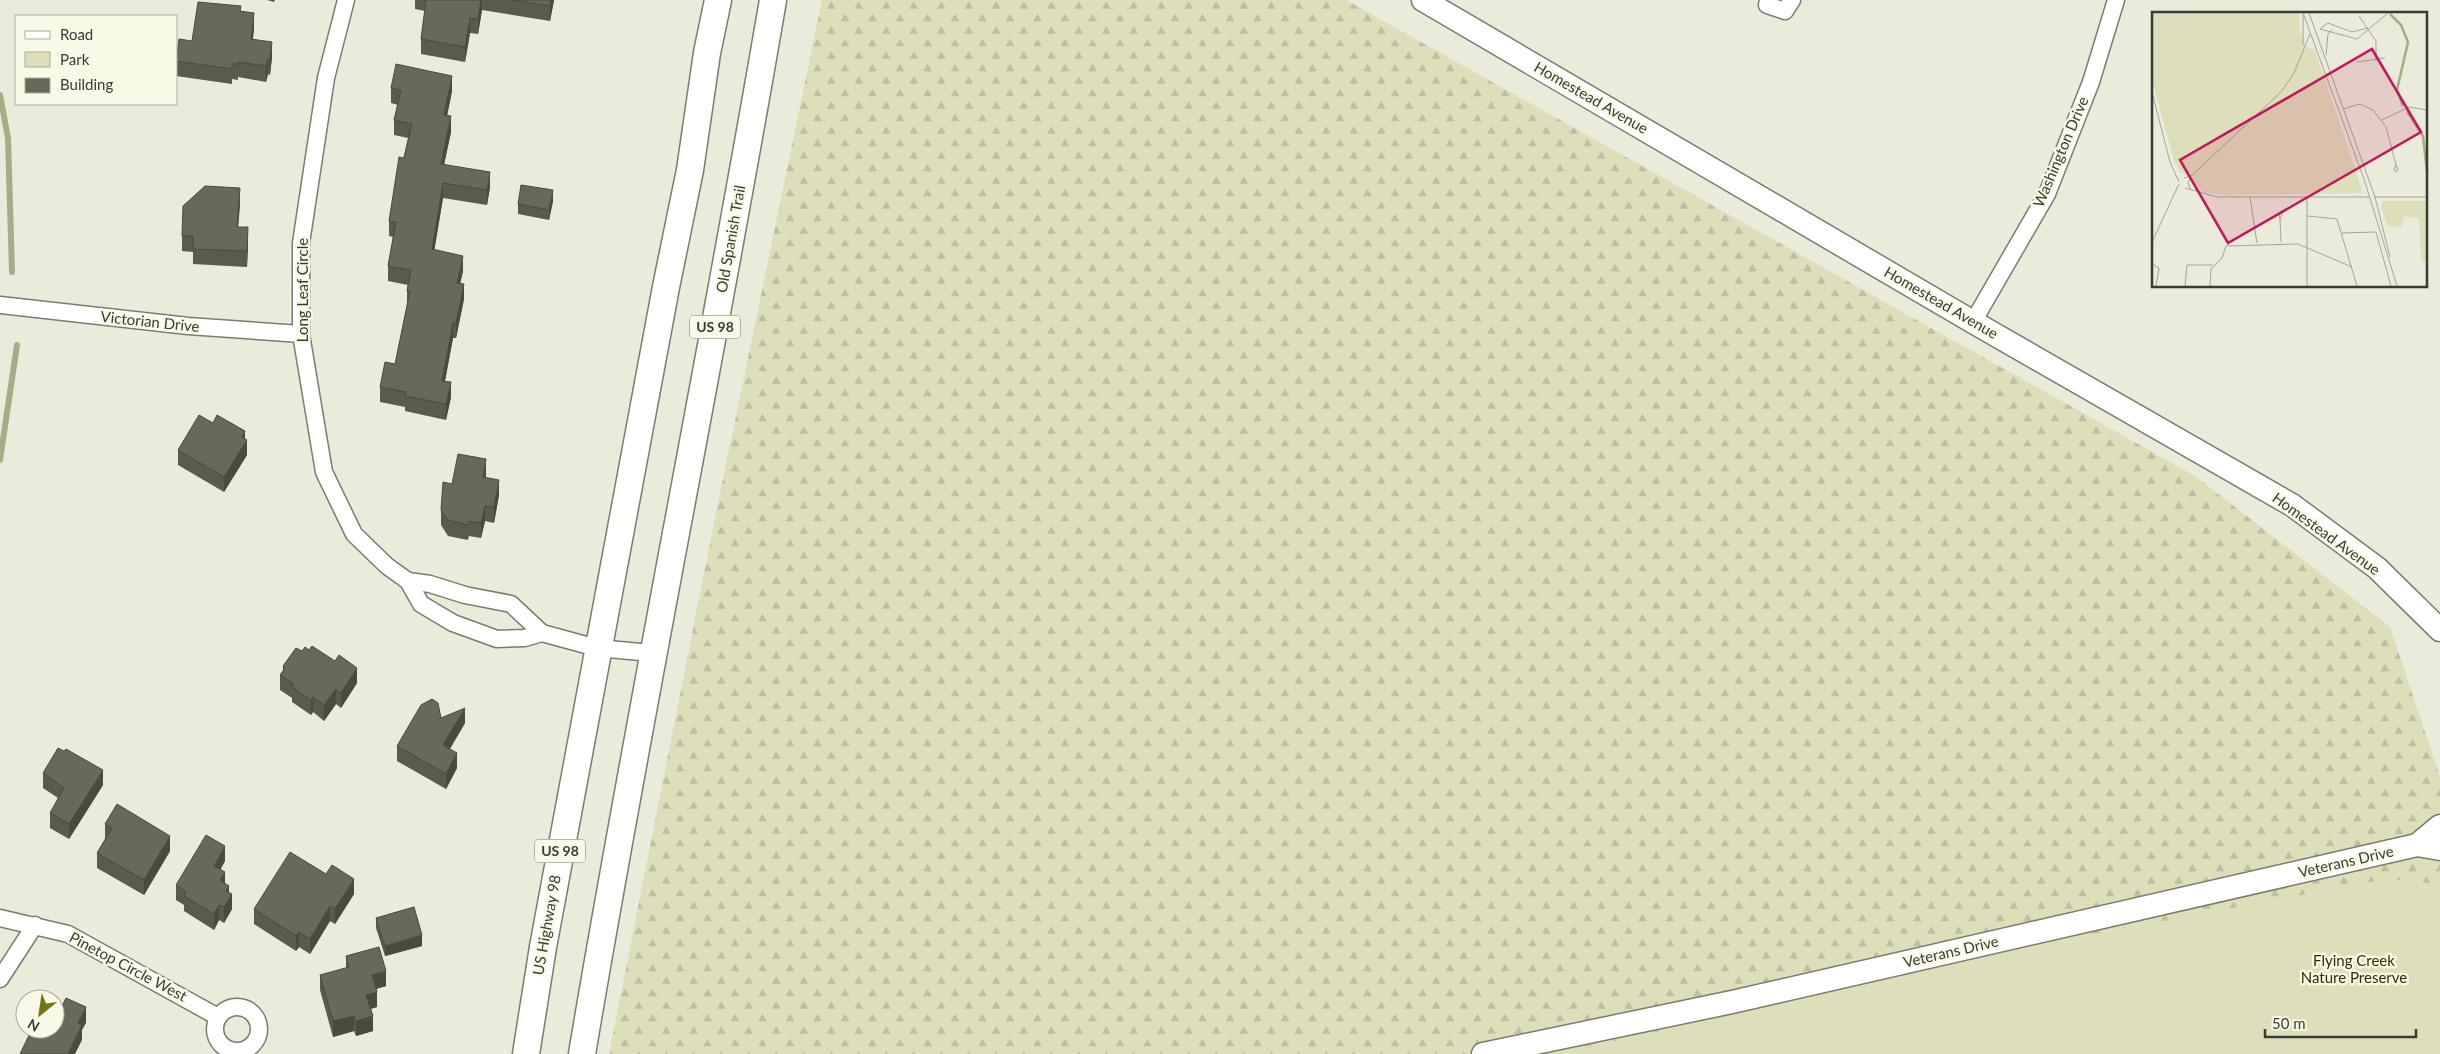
<svg xmlns="http://www.w3.org/2000/svg" width="2440" height="1054" font-family="Lato,sans-serif">
  <style>
    .forest { fill: url(#forest-firs) }
    .park { fill: #dddeba }
    .lines { fill: none; stroke-linecap: round; stroke-linejoin: round }
    .stream { stroke: #a9aa86; stroke-width: 6 }
    .street-casing { stroke: #7b7c6d; stroke-width: 19 }
    .secondary-casing { stroke: #7b7c6d; stroke-width: 25 }
    .primary-casing { stroke: #7b7c6d; stroke-width: 29 }
    .street { stroke: #fff; stroke-width: 16 }
    .secondary { stroke: #fff; stroke-width: 22 }
    .primary { stroke: #fff; stroke-width: 26 }
    .wall { fill: #5a5a4d }
    .shaded-wall { fill: #4a4a3f }
    .building { fill: #69695a; stroke: #4a4a3f }
    .labels { text-anchor: middle; stroke-width: 5; stroke-linejoin: round; paint-order: stroke }
    .shield { fill: #f8f9e7; stroke: #73746a; stroke-width: 1 }
    .shield-label { font-size: 14px; font-weight: bold; fill: #3a3b34 }
    .street-label { font-size: 15px; fill: #3a3b34; stroke: #f8f9e7 }
    .park-label { font-size: 15px; fill: #302f01; stroke: #f8f9e7 }
    .inset-river { fill: none; stroke: #a9aa86; stroke-width: 2.5 }
    .inset-road { fill: none; stroke: #a4a598; stroke-width: 1 }
    .view { fill: #c2185b; fill-opacity: 0.15; stroke: #c2185b; stroke-width: 2.5 }
    .inset-edge { fill: none; stroke: #3a3b34; stroke-width: 2.5 }
  </style>
  <defs>
    <pattern id="forest-firs" width="22" height="20" patternUnits="userSpaceOnUse" patternTransform="scale(1.25)"><rect width="22" height="20" fill="#dddeba"/><path d="M5 1l3.5 6h-7zM16 11l3.5 6h-7z" fill="#bebfa0"/></pattern>
  </defs>
  <rect width="100%" height="100%" fill="#eaebda"/>
  <path class="forest" d="M822,0h524l849,476 195,151 50,150v277h-1831l107,-541z"/>
  <path class="park" d="M2387,879l53,5v170h-881l475,-109z"/>
  <g class="lines">
    <path class="stream" d="M0,95l8,43 4,134
      M0,460l17,-115"/>
    <g class="street-casing">
      <path id="street" d="M346,0l-20,78 -25,165v91l23,138 30,62 33,32 21,15 13,23 32,19 44,16 28,-1 17,-5
        M1768,0l-1,5 18,6 7,-11
        M0,305l188,21 113,8
        M1973,322l74,-128 44,-112 25,-82
        M408,581l22,3 35,11 46,9 31,29 55,15 55,5
        M0,918l68,16 150,83
        M0,979l35,-54
        M215 1029a22 22 0 1 1 44 0a22 22 0 1 1-44 0Z"/>
    </g>
    <g class="secondary-casing">
      <path id="secondary" d="M1423,0l550,322 319,183 85,63 63,62
        M2417,845l23,-19
        M1483,1054l249,-52 685,-157 23,4"/>
    </g>
    <g class="primary-casing">
      <path id="primary" d="M526,1054l17,-107 123,-660 24,-117 17,-117 11,-53
        M582,1054c59,-352 131,-702 191,-1054"/>
    </g>
    <use href="#street" class="street"/>
    <use href="#secondary" class="secondary"/>
    <use href="#primary" class="primary"/>
  </g>
  <path class="wall" d="M267,0h8l-1,2z
    M415,0h139l-4,21 -68,-11 -4,24 -8,-1 -5,29 -44,-8v-15l4,-28 -10,-2z
    M241,11l13,17 -1,11 19,18 -2,18 -2,-1 -2,8 -28,-5v3l-6,-1v5l-56,-8v-17z
    M391,88l61,3 -5,25 4,16 -7,32 46,23 -3,18 -44,-7 -9,52 29,21 -3,12 4,16 -8,39h-3l-8,43 6,16 -5,23 -41,-9v-4l-25,-5v-15l15,-23 12,-59v-14l1,-6 -20,-4v-15l5,-29 -4,-1v-15l19,-83 -14,-3v-15l4,-15 -7,-2z
    M553,201l-4,19 -31,-6v-10z
    M240,203l-2,24 10,16 -1,24 -54,-3v-12l-11,-1v-15z
    M213,423l34,32 -23,37 -46,-27v-15z
    M486,474v3l13,18 -5,28 -9,-2 -4,17 -12,-2 -1,4 -20,-4 -7,-11v-15l11,-26z
    M283,666l74,17 -16,25 -5,-4 -12,17 -11,-9 -2,3 -19,-13v-4l-12,-8v-15l3,-4z
    M441,718l24,5 -15,26 7,19 -11,21 -49,-28v-15z
    M43,773l60,12 -34,54 -19,-11v-15l8,-15 -15,-10z
    M105,824l65,27 -26,44 -47,-27v-15l8,-14z
    M225,861l-5,9 5,13 4,10 3,16 -8,14 -5,-3 -5,10 -30,-19v-6l-8,-5v-15z
    M354,894l-19,30 -5,-3 -20,33 -11,-7 -3,4 -42,-27v-15z
    M376,918l46,28 -37,10 -9,-28z
    M346,956l40,30 -10,3 1,18 -6,2 2,22 -17,5 -2,-5 -21,6 -13,-47v-15l26,-7z"/>
  <path class="shaded-wall" d="M481,0h1v10l-4,24v-15z
    M551,0h3l-4,21v-15z
    M254,13v15l-3,26v-15z
    M470,18v15l-5,29v-15z
    M272,42v15l-2,18v-15z
    M268,59v15l-2,8v-16z
    M452,76v15l-8,39v-15z
    M451,116v16l-10,47v-15z
    M490,172v15l-3,18v-15z
    M443,183v15l-11,67v-16z
    M240,188v15l-3,39v-15z
    M553,190v11l-4,19v-10z
    M248,227v16l-1,24v-16z
    M463,256v15l-6,27v-15z
    M464,284v15l-8,39v-15z
    M453,323v15l-11,58v-15z
    M451,382v15l-5,23v-16z
    M245,431v12l2,-3v15l-23,37v-15l18,-40z
    M486,459v15l-3,18v-15z
    M499,480v15l-5,28v-16z
    M485,506v15l-4,17v-15z
    M357,668v15l-16,25v-15z
    M336,689v15l-12,17v-16z
    M313,697v15l-2,3v-15z
    M465,708v15l-22,37v-15z
    M457,753v15l-11,21v-15z
    M103,770v15l-34,54v-15z
    M170,836v15l-26,44v-15z
    M225,846v15l-11,20v-15z
    M225,872v15l-5,-7z
    M354,879v15l-19,30v-15z
    M229,886v12l3,-4v15l-8,14v-16l2,-16z
    M219,905v15l-5,10v-16z
    M330,906v15l-20,33v-15z
    M299,932v15l-3,4v-15z
    M422,935v11l-37,10v-10z
    M386,971v15l-14,4v-15z
    M377,992v15l-11,3v-15z
    M86,1007v16l-4,7v10l-7,14h-7l10,-31z
    M354,1016v15l-21,6v-16z
    M373,1016v15l-17,5v-15z"/>
  <path class="building" d="M426,0h55l-3,19 -8,-1 -5,29 -44,-8z
    M512,0h39l-1,6z
    M198,2l43,4 -1,5 14,2 -3,26 21,3 -2,18 -2,-1 -2,7 -28,-4v2h-6v5l-56,-8 3,-22 13,2z
    M396,64l56,12 -8,39 7,1 -10,48 49,8 -3,18 -44,-7 -11,66 31,7 -6,27 7,1 -8,39h-3l-11,58 9,1 -5,22 -41,-8 1,-4 -26,-5 5,-25 10,2 15,-73h-3l4,-21 -23,-4 8,-44 -7,-1 10,-64 5,1 8,-34 -18,-4 7,-30 -10,-2z
    M521,185l32,5 -4,20 -31,-6z
    M205,186l35,2 -3,39h11l-1,24 -54,-2v-13h-11l1,-30z
    M199,415l14,8 4,-8 28,16 -3,6 5,3 -23,37 -46,-27z
    M458,454l28,5 -3,18 16,3 -5,27 -9,-1 -4,17 -12,-2 -1,4 -20,-5 -7,-10 2,-28 9,2z
    M312,646l23,15 4,-6 18,13 -16,25 -5,-4 -12,16 -11,-8 -2,3 -19,-13 2,-3 -14,-9 5,-7 -2,-2 13,-18 6,3 3,-4 4,3z
    M432,699l6,4 3,15 24,-10 -22,37 14,8 -11,21 -49,-28 24,-41z
    M58,748l6,3 2,-2 37,21 -34,54 -19,-11 14,-25 -21,-15z
    M117,804l53,32 -26,44 -47,-27 15,-25 -7,-4z
    M206,835l19,11 -11,20 11,6 -5,8 9,6 -3,5 6,3 -8,13 -5,-2 -5,9 -30,-18 2,-4 -10,-7z
    M290,852l36,22 6,-9 22,14 -19,30 -5,-3 -20,33 -11,-7 -3,4 -42,-27z
    M414,907l8,28 -37,11 -9,-28z
    M379,947l7,24 -14,4 5,17 -11,3 7,21 -17,5 -2,-5 -21,5 -13,-46 29,-8 -3,-11z
    M66,998l20,9 -8,16 4,2 -14,29h-48l12,-25h23v-12l1,1z"/>
  <g class="labels">
    <g class="shield">
      <rect x="690" y="315.5" width="50" height="23" rx="4"/>
      <rect x="535" y="839.5" width="50" height="23" rx="4"/>
    </g>
    <g class="shield-label">
      <text x="715" y="332">US 98</text>
      <text x="560" y="856">US 98</text>
    </g>
    <g class="street-label">
      <text transform="translate(1591 98) rotate(30)" y="5">Homestead Avenue</text>
      <text transform="translate(2061 152) rotate(-67)" y="5">Washington Drive</text>
      <text transform="translate(731 239) rotate(-80)" y="5">Old Spanish Trail</text>
      <text transform="translate(303 290) rotate(-90)" y="5">Long Leaf Circle</text>
      <text transform="translate(1941 303) rotate(30)" y="5">Homestead Avenue</text>
      <text transform="translate(150 322) rotate(6)" y="5">Victorian Drive</text>
      <text transform="translate(2326 534) rotate(36)" y="5">Homestead Avenue</text>
      <text transform="translate(2346 862) rotate(-13)" y="5">Veterans Drive</text>
      <text transform="translate(547 925) rotate(-80)" y="5">US Highway 98</text>
      <text transform="translate(1951 952) rotate(-13)" y="5">Veterans Drive</text>
      <text transform="translate(128 967) rotate(28)" y="5">Pinetop Circle West</text>
    </g>
    <g class="park-label">
      <text x="2354" y="966">Flying Creek<tspan x="2354" dy="17">Nature Preserve</tspan></text>
    </g>
  </g>
  <g transform="translate(2152 12)">
    <rect width="275" height="275" fill="#eaebda"/>
    <path d="M0,1h147l1,20 6,13 9,4 48,143 -137,2 -23,-3 -28,-29 -21,-78zM231,189h44v61l-6,-1 -2,-43 -15,-1 -2,10 -14,-1 -7,-19z" fill="#dddeba"/>
    <path d="M0,1h141l9,28 -7,21 -18,32 -91,80 -6,-1 -5,-10 -23,-82z" fill="#dddeba"/>
    <path class="inset-river" d="M238,2l11,11 7,17 -11,48 6,16M255,99l16,25 4,36"/>
    <path class="inset-road" d="M151,1l61,166 33,107M157,1l66,184 15,60M151,3v30M207,4l17,25v20M168,17l37,10 31,-26M168,17l8,-6 24,9 16,-4M174,43l2,-21 4,-4M205,50l28,-4M0,80l18,70 9,20M191,97l17,-5 13,6 13,17 10,38M230,108l27,-13 18,3M244,153l2,5 -2,2 -2,-3zM32,166l7,-2 91,-85 12,-18 16,-39M33,176l32,9h153M39,178l-3,-7 3,-7M98,185l7,46M155,185v89M222,185h53M129,200l1,2 -2,5 -1,-6zM155,204l30,3 20,67M128,207l1,23M224,220l15,54M190,221l33,-1M0,230l27,-58M0,252l7,4 -3,18M33,274l2,-21h26M58,274l1,-17 11,-11 4,-12 72,-2 54,23"/>
    <path class="view" d="M220,37l49,83 -193,111 -48,-83z"/>
    <rect width="275" height="275" class="inset-edge"/>
  </g>
  <rect x="15" y="15" width="162" height="90" fill="#f8f9e7" stroke="#acad9f"/>
  <rect x="25" y="31" width="25" height="8" fill="#ffffff" stroke="#acad9f"/>
  <text x="60" y="40" font-size="15" fill="#3a3b34">Road</text>
  <rect x="25" y="52" width="25" height="15" fill="#dddeba" stroke="#acad9f"/>
  <text x="60" y="65" font-size="15" fill="#3a3b34">Park</text>
  <rect x="25" y="78" width="25" height="15" fill="#69695a" stroke="#acad9f"/>
  <text x="60" y="90" font-size="15" fill="#3a3b34">Building</text>
  <g transform="translate(40 1014) rotate(210)"><circle r="24" fill="#f8f9e7" stroke="#acad9f"/>
  <path d="M0-4L9 19L0 12L-9 19Z" fill="#737318"/>
  <text y="-8" font-size="14" font-weight="bold" text-anchor="middle" fill="#3a3b34">N</text>
  </g>
  <path d="M2265 1029v8h151v-8" fill="none" stroke="#3a3b34" stroke-width="2.5"/>
  <text x="2272" y="1029" font-size="15" fill="#3a3b34" stroke="#f8f9e7" stroke-width="4" paint-order="stroke">50 m</text>
</svg>
